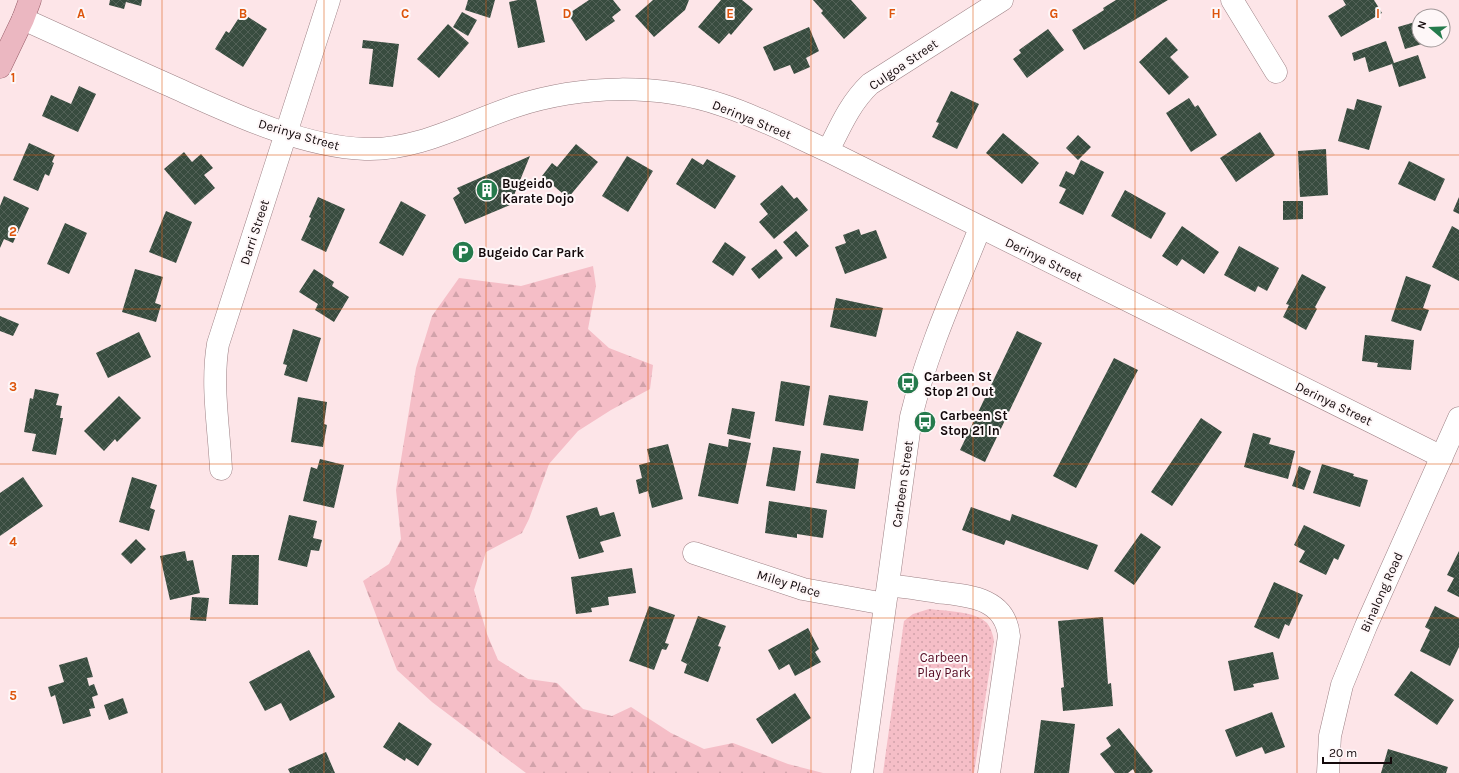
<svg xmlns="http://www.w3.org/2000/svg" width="1459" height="773" font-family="Karla,sans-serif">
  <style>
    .forest { fill: url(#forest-firs) }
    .park { fill: url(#park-dots) }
    .building { fill: url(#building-cross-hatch) }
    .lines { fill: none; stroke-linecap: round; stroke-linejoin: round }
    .minor-casing { stroke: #9d8185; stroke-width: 23 }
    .major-casing { stroke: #965b67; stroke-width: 23 }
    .minor { stroke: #fff; stroke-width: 22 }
    .major { stroke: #ebb7c1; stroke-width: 22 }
    .grid { fill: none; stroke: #dd550c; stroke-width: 1; stroke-opacity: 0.55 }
    .labels { text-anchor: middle; stroke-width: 4; stroke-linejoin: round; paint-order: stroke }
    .street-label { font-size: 13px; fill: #13090b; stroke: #fef7f8 }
    .poi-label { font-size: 13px; font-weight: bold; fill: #13090b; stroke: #fef7f8; text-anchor: start }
    .park-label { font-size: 13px; fill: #530a22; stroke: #fef7f8 }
    .grid-label { font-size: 13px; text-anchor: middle; font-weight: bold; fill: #dd550c; stroke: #fef7f8; stroke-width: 4; stroke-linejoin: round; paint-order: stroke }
  </style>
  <defs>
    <pattern id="forest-firs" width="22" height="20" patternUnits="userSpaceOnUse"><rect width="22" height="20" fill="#f5bec7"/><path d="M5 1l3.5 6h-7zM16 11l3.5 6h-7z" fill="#d1a2aa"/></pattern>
    <pattern id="park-dots" width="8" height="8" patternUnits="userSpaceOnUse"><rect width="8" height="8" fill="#f5bec7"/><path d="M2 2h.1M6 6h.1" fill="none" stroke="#d1a2aa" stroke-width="1.8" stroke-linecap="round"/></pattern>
    <pattern id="building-cross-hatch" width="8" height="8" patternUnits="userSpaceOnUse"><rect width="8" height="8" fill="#384c3f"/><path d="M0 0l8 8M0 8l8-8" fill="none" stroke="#526157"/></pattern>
  </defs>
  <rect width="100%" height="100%" fill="#fde5e8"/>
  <path class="forest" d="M593,266l3,20 -8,43 21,19 44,17 -3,24 -39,21 -33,21 -29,33 -20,55 -7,14 -36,19 -12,38 13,44 11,26 30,19 29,4 26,26 29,7 19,-9 40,26 33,16 29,-6 55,21 35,9h-297l-94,-71 -35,-32 -34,-89 26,-17 12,-25 -5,-49 20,-122 16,-52 27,-38 62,8z"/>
  <path class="park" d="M929,609c16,2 46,2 58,14 4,5 6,12 7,18l-20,132h-91l21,-152 9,-7z"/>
  <path class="building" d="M110,0h32l-1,6 -15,-4 -2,7 -15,-4z
    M468,0h27l-5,18 -25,-8z
    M518,0h18l9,42 -27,6 -9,-46z
    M589,0h24l8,10 -9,7 3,4 -29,20 -18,-27z
    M653,0h36l-4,10 -31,27 -19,-21z
    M721,0h21l11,9 -22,26 -2,-2 -10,11 -21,-17z
    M813,0h38l16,18 -23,21 -23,-26 2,-2z
    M1116,0h52l-84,50 -12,-20 32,-20 -1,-2z
    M1343,0h31l8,13 -41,24 -13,-21 18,-11z
    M462,12l15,8 -9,16 -15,-9z
    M242,13l25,16 -24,38 -28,-18 11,-18 3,2z
    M1415,22l4,12v6h2l1,4 -17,5 -7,-22z
    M448,24l21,19 -30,35 -22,-19z
    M809,27l10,24 -13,7 4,9 -16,7 -4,-9 -16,6 -11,-24z
    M1048,29l16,21 -37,28 -14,-19 8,-6 -2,-3z
    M1166,37l12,13 -8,7 19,20 -20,18 -30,-33z
    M363,40l36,4 -6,43 -24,-3 4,-35 -11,-1z
    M1386,41l8,22 24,-8 8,23 -27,9 -7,-23 -23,8 -4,-15 -11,4 -2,-8z
    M79,86l17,8 -18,38 -36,-16 9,-21 20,9z
    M951,91l28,13 -22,45 -25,-12 7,-14 -3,-1z
    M1189,98l6,9 3,-2 19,30 -26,17 -25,-39z
    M1357,99l25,7 -13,44 -31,-9 9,-33 7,2z
    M1260,132l15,23 -39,27 -16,-24z
    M1003,133l36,30 -17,21 -36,-31z
    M1078,135l13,12 -13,13 -12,-12z
    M29,143l26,12 -3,7 2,1 -5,13 -4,-2 -7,17 -25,-11z
    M576,144l22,18 -30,36 -26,-22 10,-13 5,4z
    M1326,149l2,46 -28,2 -2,-46z
    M184,152l8,10 9,-8 12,14 -9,7 11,13 -20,17 -31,-36z
    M530,156l-20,49 -45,19 -12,-26 7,-5 -3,-5z
    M627,156l26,15 -25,41 -26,-16z
    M692,158l11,7 4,-6 29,17 -21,33 -39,-25z
    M1081,160l23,12 -21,43 -24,-12 7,-14 -7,-3 7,-15 8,4z
    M1409,161l36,18 -10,22 -37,-17z
    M782,185l12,14 3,-2 11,13 -34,29 -15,-17 9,-8 -8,-10z
    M1125,190l41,23 -15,26 -40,-23z
    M4,196l25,12 -16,35 -9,-4 -4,9v-42z
    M318,197l27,12 -19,43 -25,-12 10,-22 -2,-1z
    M1459,197v17l-6,-3z
    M401,201l25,14 -23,41 -24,-13z
    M1283,201h20v18l-20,1z
    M166,211l26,11 -16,41 -27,-11z
    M65,223l22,10 -18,41 -22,-10z
    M1182,226l37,26 -15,22 -22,-15 -5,7 -15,-10z
    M1452,226l7,4v51l-27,-14z
    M859,229l2,6 15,-5 11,28 -42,16 -10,-27 11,-4 -3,-8z
    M796,231l13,15 -13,11 -13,-15z
    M725,242l21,15 -13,19 -21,-14z
    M1239,246l40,22 -12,23 -9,-5 -3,6 -31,-17z
    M776,249l7,9 -24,21 -8,-10z
    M135,269l28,8 -8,26 6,2 -5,17 -34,-10z
    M314,269l20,13 -2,4 17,11 -15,25 -19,-12 3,-6 -19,-12z
    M1302,274l24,13 -11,20 2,2 -11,21 -23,-13 6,-12 -3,-1z
    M1406,276l25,9 -8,23 6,2 -8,21 -30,-10z
    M836,298l47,10 -7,29 -46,-10z
    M0,316l19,8 -6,12 -13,-5z
    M293,329l28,9 -14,44 -23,-7 3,-10 -4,-1z
    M1017,331l25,12 -57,119 -25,-12z
    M139,332l12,25 -43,21 -12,-25z
    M1365,335l49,5 -3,30 -34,-3 1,-4 -16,-2z
    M1114,358l24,12 -62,118 -23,-12z
    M781,381l29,5 -6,40 -29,-5z
    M35,389l24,5 -3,11 6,1 -2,12h3l-7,37 -24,-4 4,-17 -12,-2 6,-34 3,1z
    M829,395l39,6 -5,30 -40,-6z
    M119,396l22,22 -24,24 -2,-3 -11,12 -20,-20z
    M298,397l29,5 -3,22 3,1 -4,22 -32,-5z
    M732,408l23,4 -5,27 -23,-5z
    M1201,418l21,14 -50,74 -21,-14z
    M1253,433l18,5 -2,6 26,7 -7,28 -44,-12z
    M729,439l22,4 -13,61 -40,-8 11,-53 19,4z
    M668,444l15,55 -31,9 -4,-17 -9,3 -3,-14 6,-2 -3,-13 11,-3 -3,-13z
    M773,447l28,4 -6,40 -29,-5z
    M821,453l38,6 -4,30 -39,-6z
    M320,459l24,6 -10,43 -31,-7 8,-34 6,2z
    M1322,464l32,10 -1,2 15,4 -8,27 -47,-14z
    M1299,466l12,5 -7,19 -12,-4z
    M23,477l20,29 -43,30v-43z
    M132,477l25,8 -7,23 5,2 -6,21 -30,-9z
    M769,501l58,9 -4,28 -26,-4v4l-32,-5z
    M597,507l3,9 14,-4 7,24 -21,6 4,10 -25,7 -13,-43z
    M971,507l39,14 2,-7 86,31 -10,25 -82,-30 -2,5 -42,-15z
    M289,515l28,6 -4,17 9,2 -3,11 -8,-1 -4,17 -29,-7z
    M1304,525l41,20 -7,15 -4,-2 -8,17 -27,-13 6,-11 -11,-6z
    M1141,533l20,14 -27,38 -20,-14z
    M136,539l10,10 -15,15 -10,-10z
    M185,551l2,10 6,-1 7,33 -30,7 -10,-44z
    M1459,551v46l-12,-6 7,-13 -7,-3z
    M232,555h27l-1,50 -29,-1z
    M632,568l4,25 -28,4 1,8 -18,3 1,4 -16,2 -5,-37z
    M1274,582l29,13 -14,31 -4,-2 -6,15 -25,-12z
    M192,597l17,1 -3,23 -16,-1z
    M649,606l26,9 -10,28 4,1 -3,6 -4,-1 -8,21 -25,-9z
    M1435,606l24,12v29l-9,19 -30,-15 10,-21 -5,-3z
    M698,616l28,10 -8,20 3,1 -13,35 -24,-9 3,-9 -6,-3z
    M1103,617l5,67 3,-1 2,23 -50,5 -2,-23 3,-1 -6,-66z
    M808,628l11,21 -4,3 6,10 -26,14 -6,-12 -10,6 -11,-20z
    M309,650l26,47 -45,24 -9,-18 -16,8 -16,-29z
    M1273,652l6,27 -26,5 1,3 -20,4 -6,-30z
    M87,657l6,20 -6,1 2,8 5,-2 4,11 -6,2 3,11 -6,1 2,7 -28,8 -8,-29 -4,2 -3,-10 16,-5 -5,-17z
    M1411,671l43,29 -17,25 -43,-30z
    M795,693l16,25 -39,26 -16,-25z
    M123,698l5,15 -19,7 -5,-15z
    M1272,712l13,35 -20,7 -3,-7 -26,10 -11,-27z
    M1041,720l34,4 -6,49h-35z
    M399,722l33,22 -14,22 -12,-8 -1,3 -22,-14z
    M1119,728l34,43 -2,2h-16l-2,-4 -5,4h-13l-15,-19 11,-8 -5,-8z
    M1388,749l60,18 -2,6h-65z
    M326,752l9,21h-45l-2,-4z"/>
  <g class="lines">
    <g class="minor-casing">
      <path id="minor" d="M1232,0l44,72
        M23,19c49,22 98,45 148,67 58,26 130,61 194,63 53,2 102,-27 151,-43 66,-21 140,-23 206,-1 37,12 71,30 106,46l614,306
        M828,151c12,-24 22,-48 42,-67l132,-84
        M221,469c-2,-41 -10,-84 -3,-125l111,-344
        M694,553l109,36 82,15
        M888,585c16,2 33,4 49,7 31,4 68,5 72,44l-20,137
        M862,773l49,-356c16,-66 44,-127 69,-189
        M1328,773l2,-37 12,-51 24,-59 93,-208"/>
    </g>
    <g class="major-casing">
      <path id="major" d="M0,67l23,-48 7,-19"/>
    </g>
    <use href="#minor" class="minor"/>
    <use href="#major" class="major"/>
  </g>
  <path class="grid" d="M162,0v773M324,0v773M486,0v773M648,0v773M811,0v773M973,0v773M1135,0v773M1297,0v773M0,155h1459M0,309h1459M0,464h1459M0,618h1459"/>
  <defs>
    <g id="building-disc" transform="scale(1.15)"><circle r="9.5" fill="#257a4c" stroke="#fef7f8"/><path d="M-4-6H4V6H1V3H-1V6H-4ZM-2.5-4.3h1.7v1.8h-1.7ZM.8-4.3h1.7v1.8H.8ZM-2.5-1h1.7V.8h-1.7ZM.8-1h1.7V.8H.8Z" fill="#fff"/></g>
    <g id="parking-disc" transform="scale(1.15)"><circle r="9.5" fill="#257a4c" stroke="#fef7f8"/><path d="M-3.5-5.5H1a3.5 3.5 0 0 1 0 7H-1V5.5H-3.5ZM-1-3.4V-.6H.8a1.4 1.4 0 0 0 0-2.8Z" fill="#fff"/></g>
    <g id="bus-disc" transform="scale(1.15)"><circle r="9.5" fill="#257a4c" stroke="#fef7f8"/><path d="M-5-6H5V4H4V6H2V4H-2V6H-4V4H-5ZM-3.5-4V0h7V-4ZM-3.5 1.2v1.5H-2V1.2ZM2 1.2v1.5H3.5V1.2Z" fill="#fff"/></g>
  </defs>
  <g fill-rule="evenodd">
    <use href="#building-disc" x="487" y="190"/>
    <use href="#parking-disc" x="463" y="252"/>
    <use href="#bus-disc" x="908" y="383"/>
    <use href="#bus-disc" x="925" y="422"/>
  </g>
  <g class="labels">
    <g class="street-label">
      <text transform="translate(903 64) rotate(-34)" y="5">Culgoa Street</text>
      <text transform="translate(752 119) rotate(22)" y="5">Derinya Street</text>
      <text transform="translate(299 134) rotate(16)" y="5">Derinya Street</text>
      <text transform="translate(254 232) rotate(-72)" y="5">Darri Street</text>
      <text transform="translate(1044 259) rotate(26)" y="5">Derinya Street</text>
      <text transform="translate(1334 403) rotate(26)" y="5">Derinya Street</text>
      <text transform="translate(902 484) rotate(-82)" y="5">Carbeen Street</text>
      <text transform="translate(789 583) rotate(17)" y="5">Miley Place</text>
      <text transform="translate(1381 592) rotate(-66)" y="5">Binalong Road</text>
    </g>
    <g class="poi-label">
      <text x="502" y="188">Bugeido<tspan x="502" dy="15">Karate Dojo</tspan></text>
      <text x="478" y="257">Bugeido Car Park</text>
      <text x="924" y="381">Carbeen St<tspan x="924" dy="15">Stop 21 Out</tspan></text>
      <text x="940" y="420">Carbeen St<tspan x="940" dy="15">Stop 21 In</tspan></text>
    </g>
    <g class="park-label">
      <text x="944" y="662">Carbeen<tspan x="944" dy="15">Play Park</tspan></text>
    </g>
  </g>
  <g class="grid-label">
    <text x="81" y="18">A</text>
    <text x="243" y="18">B</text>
    <text x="405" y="18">C</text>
    <text x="567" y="18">D</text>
    <text x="730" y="18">E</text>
    <text x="892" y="18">F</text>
    <text x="1054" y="18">G</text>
    <text x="1216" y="18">H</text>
    <text x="1378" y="18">I</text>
    <text x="13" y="82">1</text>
    <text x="13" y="236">2</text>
    <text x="13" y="391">3</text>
    <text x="13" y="546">4</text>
    <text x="13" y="700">5</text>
  </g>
  <g transform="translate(1431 28) rotate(289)"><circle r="19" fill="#fef7f8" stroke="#a09899"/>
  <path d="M0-3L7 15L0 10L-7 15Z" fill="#257a4c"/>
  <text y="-6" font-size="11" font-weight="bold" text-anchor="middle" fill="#13090b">N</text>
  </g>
  <path d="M1323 757v6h68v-6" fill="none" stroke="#13090b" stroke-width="2"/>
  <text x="1329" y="757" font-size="12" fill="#13090b" stroke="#fef7f8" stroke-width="3" paint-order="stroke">20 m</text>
</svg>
